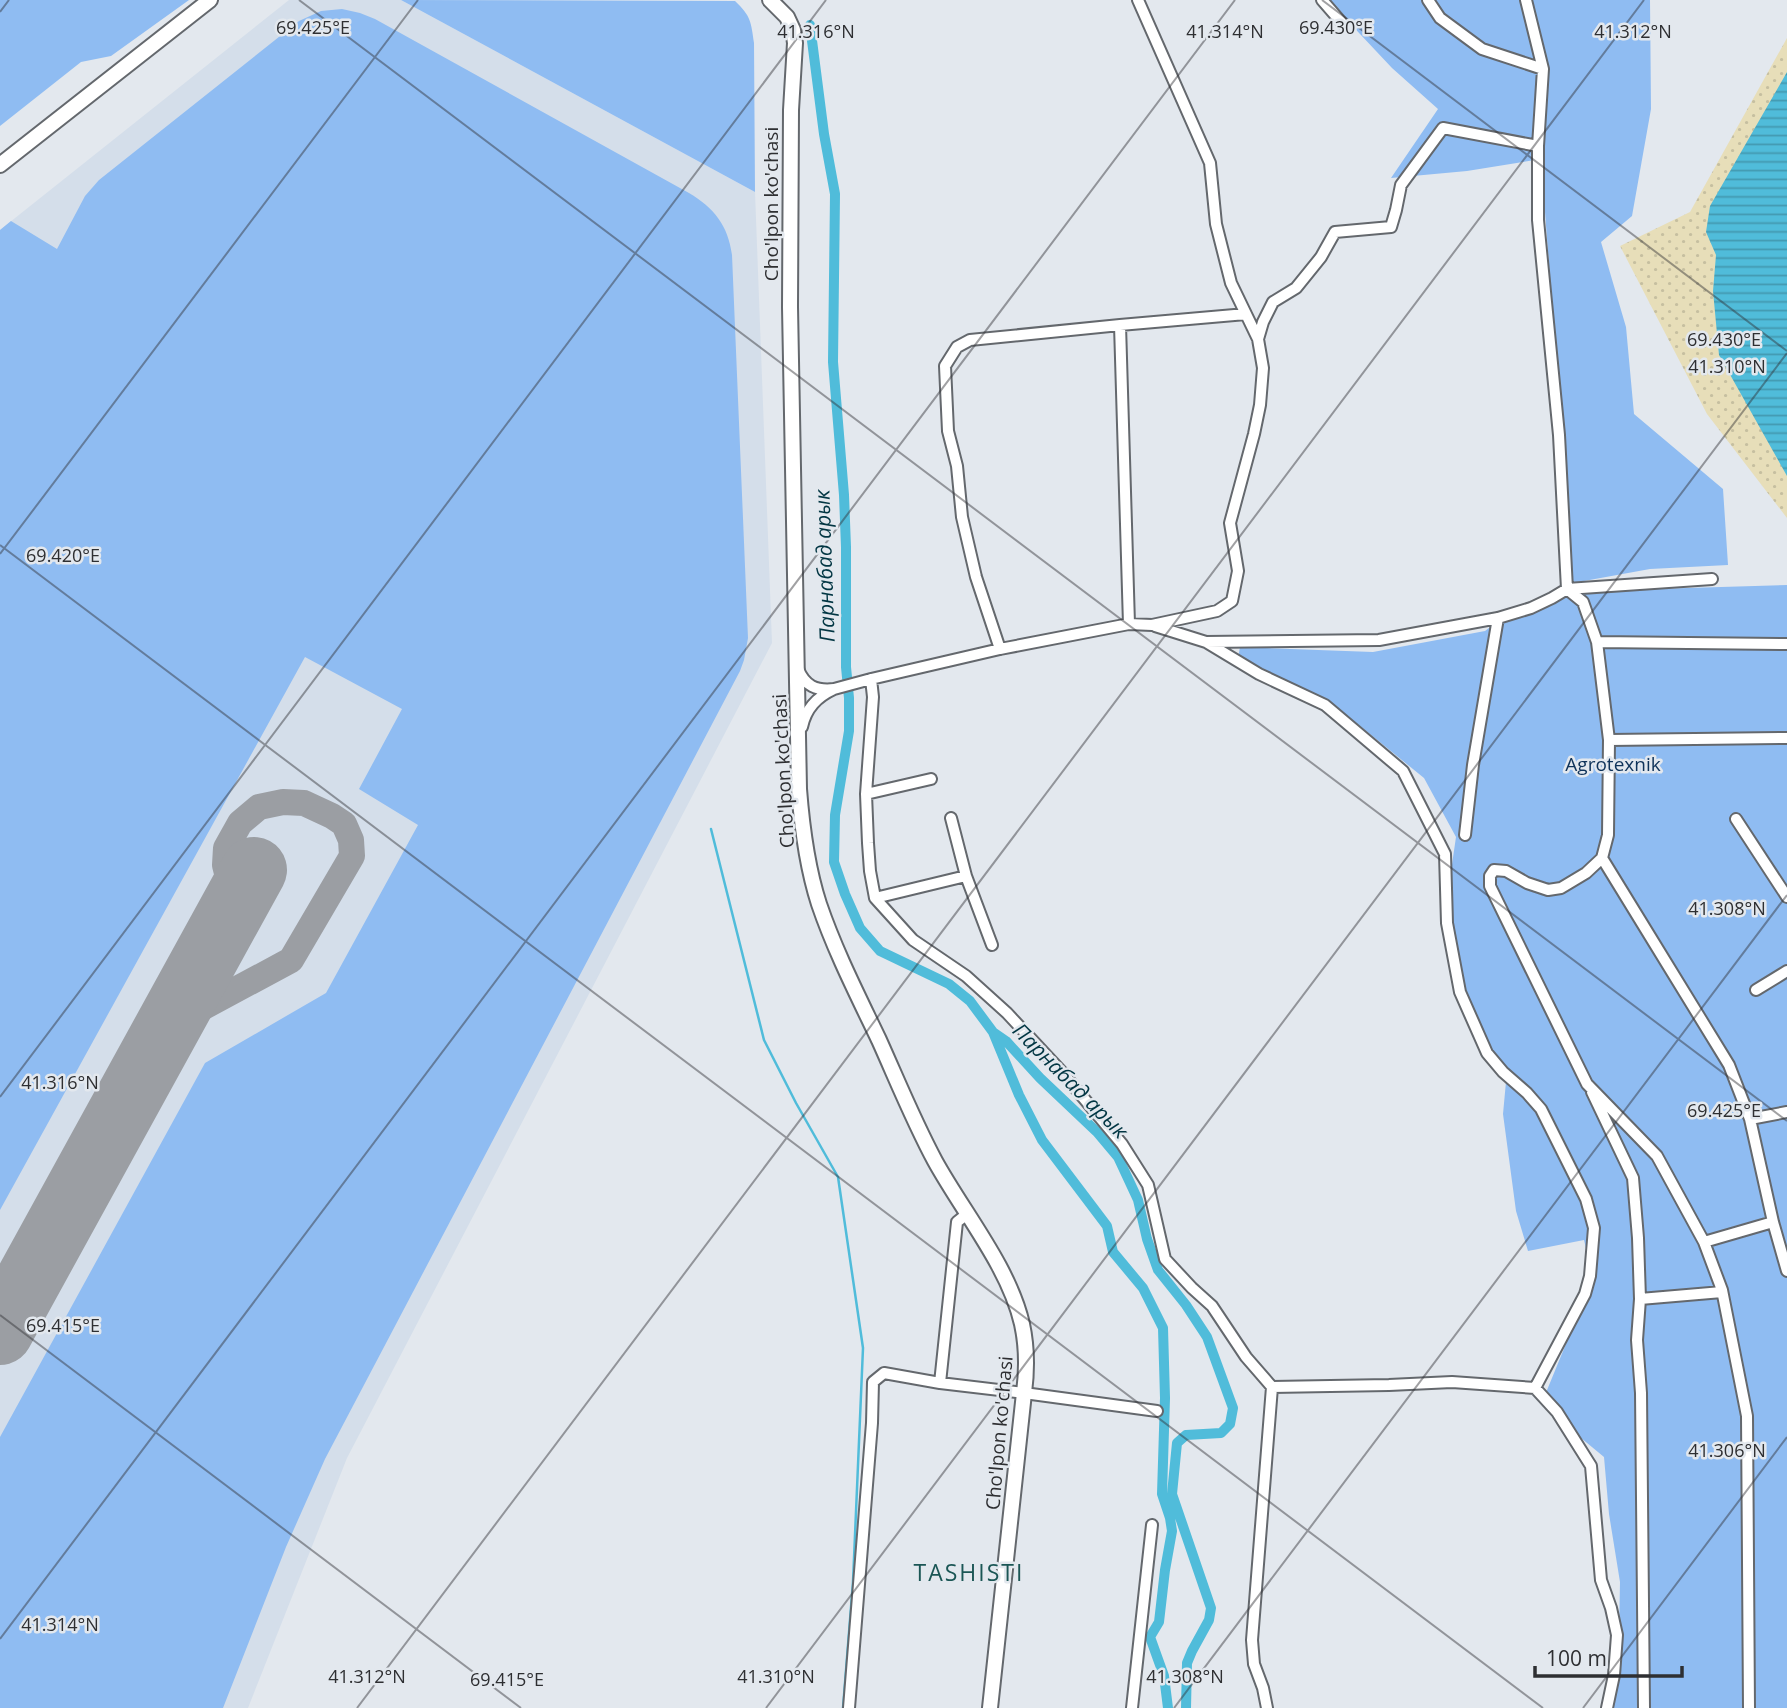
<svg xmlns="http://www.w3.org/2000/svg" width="1787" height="1708" font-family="'Open Sans',sans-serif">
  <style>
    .built { fill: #d4deea }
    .green { fill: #8fbcf2 }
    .sand { fill: url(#sand-dots) }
    .water { fill: url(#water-rules) }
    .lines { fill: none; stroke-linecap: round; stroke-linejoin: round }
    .stream { stroke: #50bcda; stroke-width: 2.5 }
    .canal { stroke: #50bcda; stroke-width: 10 }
    .taxiway { stroke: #9b9ea3; stroke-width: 26 }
    .runway { stroke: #9b9ea3; stroke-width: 66 }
    .minor-casing { stroke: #64686d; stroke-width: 14 }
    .major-casing { stroke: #64686d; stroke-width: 18 }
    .minor { stroke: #fff; stroke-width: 10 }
    .major { stroke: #fff; stroke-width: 14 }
    .ticks { fill: none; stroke: #2e2f32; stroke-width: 2; stroke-opacity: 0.45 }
    .labels { text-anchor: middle; stroke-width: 5; stroke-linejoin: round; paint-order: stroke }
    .street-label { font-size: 19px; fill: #2e2f32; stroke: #e3e8ee }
    .park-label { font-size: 19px; fill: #0f335a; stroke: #e3e8ee }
    .water-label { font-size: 21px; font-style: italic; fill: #023643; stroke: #e3e8ee }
    .quarter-label { font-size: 23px; letter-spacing: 2px; fill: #1b5655; stroke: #e3e8ee }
    .ticks-label { font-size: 18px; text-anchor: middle; fill: #2e2f32; stroke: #e3e8ee; stroke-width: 5; stroke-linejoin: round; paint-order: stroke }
  </style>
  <defs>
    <pattern id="sand-dots" width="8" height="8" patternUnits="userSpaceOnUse" patternTransform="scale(1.75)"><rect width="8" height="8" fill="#e7deb9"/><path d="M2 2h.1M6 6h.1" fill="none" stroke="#c6bfa0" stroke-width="1.8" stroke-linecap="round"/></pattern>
    <pattern id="water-rules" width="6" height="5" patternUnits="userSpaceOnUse" patternTransform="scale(1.75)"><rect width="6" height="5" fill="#50bcda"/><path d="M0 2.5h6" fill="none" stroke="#4399b1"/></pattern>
  </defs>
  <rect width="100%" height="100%" fill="#e3e8ee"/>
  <path class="built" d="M289,0h112l354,192 17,451 -425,815 -99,250h-248v-1478z"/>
  <path class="green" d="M0,0h189l-78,56 -30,6 -81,64z
    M401,0l334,1c16,15 16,21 19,42l1,149z
    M1328,0h322l1,109 -19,107 -31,26 25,85 8,87 89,75 5,76 -78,4 -77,14 -32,-424 -74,12 -76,7 47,-69 -46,-41z
    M342,9l18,4 15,6 314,174c25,15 39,32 43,62l16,383 -4,22 -4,11 -415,788 -39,88 -63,161h-223v-271l205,-374 121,-70 92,-168 -59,-36 43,-80 -97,-52 -305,553v-980l11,-9 46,28 28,-53 14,-16 200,-159 22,-10z
    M1787,585v1123h-178l10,-73 1,-53 -11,-68 -5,-57 -29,-24 -30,-38 48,-117 -9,-38 -56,11 -12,-40 -13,-97 4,-43 -21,-30 -20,-49 -13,-58 -3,-56 6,-41 -32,-59 -80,-65 -106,-55 2,-11 133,5 112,-21 17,-13 84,-27z"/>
  <path class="sand" d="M1787,38v480l-80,-104 -87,-168 70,-34z"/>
  <path class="water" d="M1787,72v404l-68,-121 -6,-64 3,-36 -10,-23 4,-26z"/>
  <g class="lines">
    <path class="stream" d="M711,829l53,211 32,63 42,74 25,171 -10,234 -10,126"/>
    <path class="canal" d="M810,25l14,109 11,60 -2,168 11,133 2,52v120l3,31v33l-14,84 -1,47 11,32 15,34 20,23 69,33 21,17 23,31 13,9 34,37 57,54 21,25 20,43 9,39 11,31 28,35 21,32 26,71 -3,16 -9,9 -35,2 -9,8 -5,51 39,114 -2,12 -17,31 -5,12 -1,45
      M993,1032l26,63 23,45 65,86 6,26 30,36 20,40 2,70 -3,96 8,24 2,13 -7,39 -6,52 -9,15 14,39 4,32"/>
    <path class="taxiway" d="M161,1039l13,-15 11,-7 106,-57 61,-104 -1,-16 -7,-16 -12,-8 -28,-13 -21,-1 -24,5 -19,16 -14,25 -1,17 5,20v17l-5,20"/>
    <path class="runway" d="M0,1332l254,-462"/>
    <g class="minor-casing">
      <path id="minor" d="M1322,0l20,23
        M1428,0l12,18 42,31 61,20
        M1526,0l17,69 -5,77v74l21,215 8,154 16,13 14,40 12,98 -1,95 -6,23 -16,15 -25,15 -13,2 -21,-7 -21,-12 -12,-1 -4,6v10l97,198 70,72 47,86 18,48 25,126 2,292
        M1120,325l9,299
        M1258,339l5,-17 10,-20 23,-14 25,-31 14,-25 56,-5 5,-17 5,-25 42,-57 95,18
        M1155,626l51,16 173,-2 119,-22 33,-10 21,-10 15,-9 145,-10
        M1206,642l53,32 66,31 78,66 42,83 2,69 13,69 27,61 16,19 24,21 14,16 45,90 8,29 -4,48 -5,18 -50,94
        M1597,642l190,2
        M1000,649l-24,-72 -14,-60 -5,-51 -9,-35 -3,-65 12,-19 13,-7 150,-15 126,-11
        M798,669c7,17 18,22 36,20 -17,8 -28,19 -32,38
        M871,679l2,18 -7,97 2,49 2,28 5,27 38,42 53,36 41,37 54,58 61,73 26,41 17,74 27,29 20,18 34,51 26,30 -20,253 2,24 9,24 4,20
        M834,689l37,-10 129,-30 129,-25 23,1 65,-14 15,-10 6,-30 -8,-48 24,-89 6,-29 3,-37 -5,-29 -27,-56 -15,-59 -6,-61 -72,-163
        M1609,740l178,-2
        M866,794l65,-15
        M951,818l15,58 26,69
        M1736,819l51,78
        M1465,835l8,-70 25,-147
        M1602,858l127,207 21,54 23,103 14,49
        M875,898l91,-22
        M1756,990l31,-19
        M1592,1092l41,86 5,60 2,61 -3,41 4,53 3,315
        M1750,1119l37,-7
        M1704,1242l69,-20
        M1640,1299l82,-7
        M940,1383l17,-161 10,-8
        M1272,1387l117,-2 63,-3 83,6 22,24 34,54 10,114 10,28 6,27 -3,40 -7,33
        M849,1708l23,-285 1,-41 11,-9 56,10 84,10 133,18
        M1132,1708l20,-183"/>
    </g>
    <g class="major-casing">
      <path id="major" d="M770,0l17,17 6,13 2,13 -4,67 -1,197 9,482c3,39 8,78 20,115 16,47 39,92 60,136 18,40 35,82 56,121 28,51 74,106 87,163 5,23 5,46 2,69l-34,315
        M0,165l210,-165"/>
    </g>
    <use href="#minor" class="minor"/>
    <use href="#major" class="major"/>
  </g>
  <path class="ticks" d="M299,0l1488,1121M1322,0l465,351M0,12l9,-12M0,545l1543,1163M0,554l418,-554M0,1097l826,-1097M0,1315l521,393M0,1639l1235,-1639M357,1708l1287,-1708M766,1708l1021,-1355M1174,1708l613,-813M1583,1708l204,-271"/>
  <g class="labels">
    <g class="street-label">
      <text transform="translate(771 204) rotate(-90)" y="7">Cho'lpon ko'chasi</text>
      <text transform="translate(783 771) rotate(-93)" y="7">Cho'lpon ko'chasi</text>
      <text transform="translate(999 1433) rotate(-85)" y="7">Cho'lpon ko'chasi</text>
    </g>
    <g class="park-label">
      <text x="1613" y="771">Agrotexnik</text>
    </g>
    <g class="water-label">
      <text transform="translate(825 566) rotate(-92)" y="7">Парнабад арык</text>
      <text transform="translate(1070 1081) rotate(45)" y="7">Парнабад арык</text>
    </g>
    <g class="quarter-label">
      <text x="969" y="1581">TASHISTI</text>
    </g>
  </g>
  <g class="ticks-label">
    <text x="313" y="34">69.425°E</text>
    <text x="1336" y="34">69.430°E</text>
    <text x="816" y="38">41.316°N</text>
    <text x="1225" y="38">41.314°N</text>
    <text x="1633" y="38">41.312°N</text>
    <text x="1724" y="346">69.430°E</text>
    <text x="1727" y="373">41.310°N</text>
    <text x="63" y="562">69.420°E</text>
    <text x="1727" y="915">41.308°N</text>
    <text x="60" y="1089">41.316°N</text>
    <text x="1724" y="1117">69.425°E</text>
    <text x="63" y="1332">69.415°E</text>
    <text x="1727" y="1457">41.306°N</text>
    <text x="60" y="1631">41.314°N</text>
    <text x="367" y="1683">41.312°N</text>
    <text x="776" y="1683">41.310°N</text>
    <text x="1185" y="1683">41.308°N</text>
    <text x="507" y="1686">69.415°E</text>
  </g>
  <path d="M1535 1666v10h147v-10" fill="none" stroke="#2e2f32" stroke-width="3.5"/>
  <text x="1546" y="1666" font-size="21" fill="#2e2f32" stroke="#e3e8ee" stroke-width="5" paint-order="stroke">100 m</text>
</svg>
